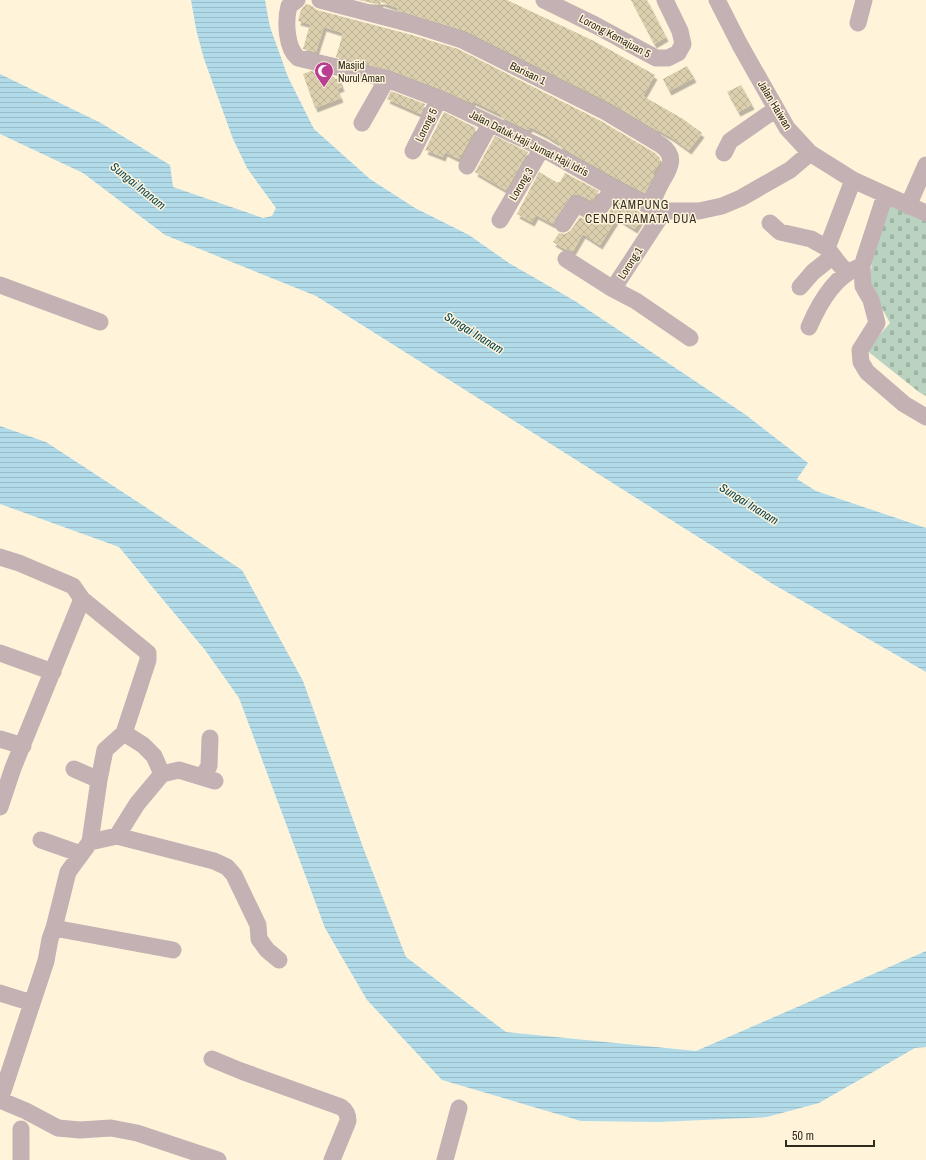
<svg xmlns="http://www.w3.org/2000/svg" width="926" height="1160" font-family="'Archivo Narrow',sans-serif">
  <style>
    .cemetery { fill: url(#cemetery-stones) }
    .water { fill: url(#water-rules) }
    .building { fill: url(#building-cross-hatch); filter: url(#shadow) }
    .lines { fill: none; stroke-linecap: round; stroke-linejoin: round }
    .minor { stroke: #c3b1b3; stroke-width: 17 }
    .labels { text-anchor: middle; stroke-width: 3; stroke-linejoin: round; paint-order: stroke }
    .street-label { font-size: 11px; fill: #302b1f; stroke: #fff4da }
    .poi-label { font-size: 11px; fill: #302b1f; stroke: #fff4da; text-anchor: start }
    .water-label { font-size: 12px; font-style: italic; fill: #054352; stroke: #fff4da }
    .neighbourhood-label { font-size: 12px; letter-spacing: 1px; fill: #302b1f; stroke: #fff4da }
  </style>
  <defs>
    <pattern id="cemetery-stones" width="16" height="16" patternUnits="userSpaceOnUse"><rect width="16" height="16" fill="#bad3c1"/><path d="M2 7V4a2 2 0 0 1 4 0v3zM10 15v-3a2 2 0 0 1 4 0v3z" fill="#a0b5a5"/></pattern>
    <pattern id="water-rules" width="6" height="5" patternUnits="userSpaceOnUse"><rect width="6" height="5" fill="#b1dbe9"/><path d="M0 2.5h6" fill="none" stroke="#99bcc7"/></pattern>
    <pattern id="building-cross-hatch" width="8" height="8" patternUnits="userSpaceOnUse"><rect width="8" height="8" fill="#dbcfae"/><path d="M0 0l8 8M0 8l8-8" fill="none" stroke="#bcb295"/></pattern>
    <filter id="shadow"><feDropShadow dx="2.5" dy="4.5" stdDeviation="0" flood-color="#0004"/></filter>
  </defs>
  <rect width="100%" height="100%" fill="#fff4da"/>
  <path class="cemetery" d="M887,197l39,24v175l-7,-4 -53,-42 24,-27 -21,-38 3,-23 14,-48z"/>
  <path class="water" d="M191,0h74l5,27 18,50 26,52 56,50 45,29 54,27 40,28 66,38 171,114 62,48 -11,16 19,12 110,37v144l-155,-89 -455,-287 -151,-61 -82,-62 -83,-39v-60l101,49 69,42 3,22 90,31 9,-2 4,-8 -29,-40 -14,-29 -29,-80 -8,-30z
    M0,426l46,16 196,128 61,111 61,169 42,107 100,75 190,19 230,-100v96l-11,1 -96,55 -52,14 -108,5 -78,-1 -139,-41 -75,-80 -42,-72 -86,-230 -34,-48 -86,-103 -119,-43z"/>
  <path class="building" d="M359,0h148l87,41 61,34 -12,21 40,23 19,14 -13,17 -18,-13 -13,-7v1l-47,-28 -145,-72 -69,-21 1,-2 -17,-6 -1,3z
    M631,0h16l19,37 -12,7z
    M306,4l6,2 5,4 95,25 46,14 143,72 54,32 5,5v4l-8,12 2,1 -9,18 -27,-14 -43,-24 -16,-9 1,-2 -14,-9 -16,-8 -2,3 -27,-13 1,-2 -29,-14 -1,2 -29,-13 -53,-20 -54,-13 7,-24 -19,-6 -8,25 -13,-3 7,-25 -12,-3 3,-11z
    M687,66l7,12 -25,13 -6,-12z
    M311,71l23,6 1,2 4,-1 3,9 -5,2 4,9 -26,10 -12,-34z
    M741,85l11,20 -14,7 -11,-20z
    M391,91l34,13 -4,10 -34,-15z
    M444,112l32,16 -17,31 -14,-7 -2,5 -18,-7z
    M495,136l33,16 -22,38 -31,-18z
    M539,172l19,11v-1h2l5,-9 34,18 -7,10 -12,-6 -5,-1 -4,1 -16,24 -2,5 -17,-9 -4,7 -15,-8z
    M617,201l27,13 -9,15 -18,-11 -17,27 -17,-11 -10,17 -8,-2 -12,-7 6,-9 4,1 4,-1 4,-3 9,-13 12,6 5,1 4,-1z"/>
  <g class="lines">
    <path class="minor" d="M297,0l-8,6c-4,15 -3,42 9,52l89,21 52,20 103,49 71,40 37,18 14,5h35l23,-5 19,-8 49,-28 20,-17
      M320,0l95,25 47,15 144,72 55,33c17,12 8,24 0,38 -4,8 -7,15 -11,23
      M544,0l51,25 61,33h12l10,-5 5,-9 -3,-13 -15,-31
      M717,0l23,45 47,83 23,25 43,27 73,33
      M858,23l6,-23
      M362,123l25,-44
      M413,151l26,-52
      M724,153l6,-12 46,-32
      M467,166l23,-42
      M885,195l-23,71 1,20 8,14 6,23 -17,27 1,12 6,10 37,32 22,13
      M908,206l18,-41
      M500,220l42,-72
      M770,223l10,9 31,7 16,9 13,17 7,7
      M563,224l13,-20 20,10 17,-26
      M827,248l26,-68
      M566,259l47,30 51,-78
      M0,285l100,37
      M800,287l13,-15 20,-16
      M613,289l23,12 54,37
      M809,327c9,-21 25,-50 48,-59
      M0,557l19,6 54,23 9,13
      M0,653l53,19
      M0,739l23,7
      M74,769l25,11
      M162,774l17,-4 36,11
      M202,777l7,-11 1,-28
      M0,807l13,-39 69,-169 66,54v7l-24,73
      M41,840l40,14
      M90,842l9,-62 6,-30 19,-17 19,12 11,11 8,18 -25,30 -20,32
      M54,928l119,22
      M0,993l32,10
      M212,1059l29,12 100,36c6,4 7,8 7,14l-16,39
      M0,1100l46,-139 4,-22 4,-11 14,-56 22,-30 27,-6 97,25 13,6 7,8 24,50 1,14 8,11 12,10
      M0,1100l26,11 32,17 22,2 31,-2 26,5 81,27
      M21,1160v-31
      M445,1160l14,-52"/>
  </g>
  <defs>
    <g id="mosque-pin" transform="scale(1)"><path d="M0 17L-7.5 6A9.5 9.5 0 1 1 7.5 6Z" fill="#b83f92" stroke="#fff4da"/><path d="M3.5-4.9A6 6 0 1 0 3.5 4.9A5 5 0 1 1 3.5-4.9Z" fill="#fff"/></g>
  </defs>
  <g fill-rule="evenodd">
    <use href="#mosque-pin" x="324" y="71"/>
  </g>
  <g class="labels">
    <g class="street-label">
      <text transform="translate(615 36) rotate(28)" y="4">Lorong Kemajuan 5</text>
      <text transform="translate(528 73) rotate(26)" y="4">Barisan 1</text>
      <text transform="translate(775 105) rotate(59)" y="4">Jalan Haiwan</text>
      <text transform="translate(426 125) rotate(-64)" y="4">Lorong 5</text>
      <text transform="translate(529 143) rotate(27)" y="4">Jalan Datuk Haji Jumat Haji Idris</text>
      <text transform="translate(521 184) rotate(-59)" y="4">Lorong 3</text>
      <text transform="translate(630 263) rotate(-57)" y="4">Lorong 1</text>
    </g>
    <g class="poi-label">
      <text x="338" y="69">Masjid<tspan x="338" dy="13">Nurul Aman</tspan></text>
    </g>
    <g class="water-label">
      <text transform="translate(138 186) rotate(39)" y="4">Sungai Inanam</text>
      <text transform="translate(474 333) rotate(32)" y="4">Sungai Inanam</text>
      <text transform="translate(749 504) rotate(32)" y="4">Sungai Inanam</text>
    </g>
    <g class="neighbourhood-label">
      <text x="641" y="209">KAMPUNG<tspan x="641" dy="14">CENDERAMATA DUA</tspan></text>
    </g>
  </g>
  <path d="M786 1140v6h88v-6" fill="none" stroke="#302b1f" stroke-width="2"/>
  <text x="792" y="1140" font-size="12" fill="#302b1f" stroke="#fff4da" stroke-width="3" paint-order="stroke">50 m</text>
</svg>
